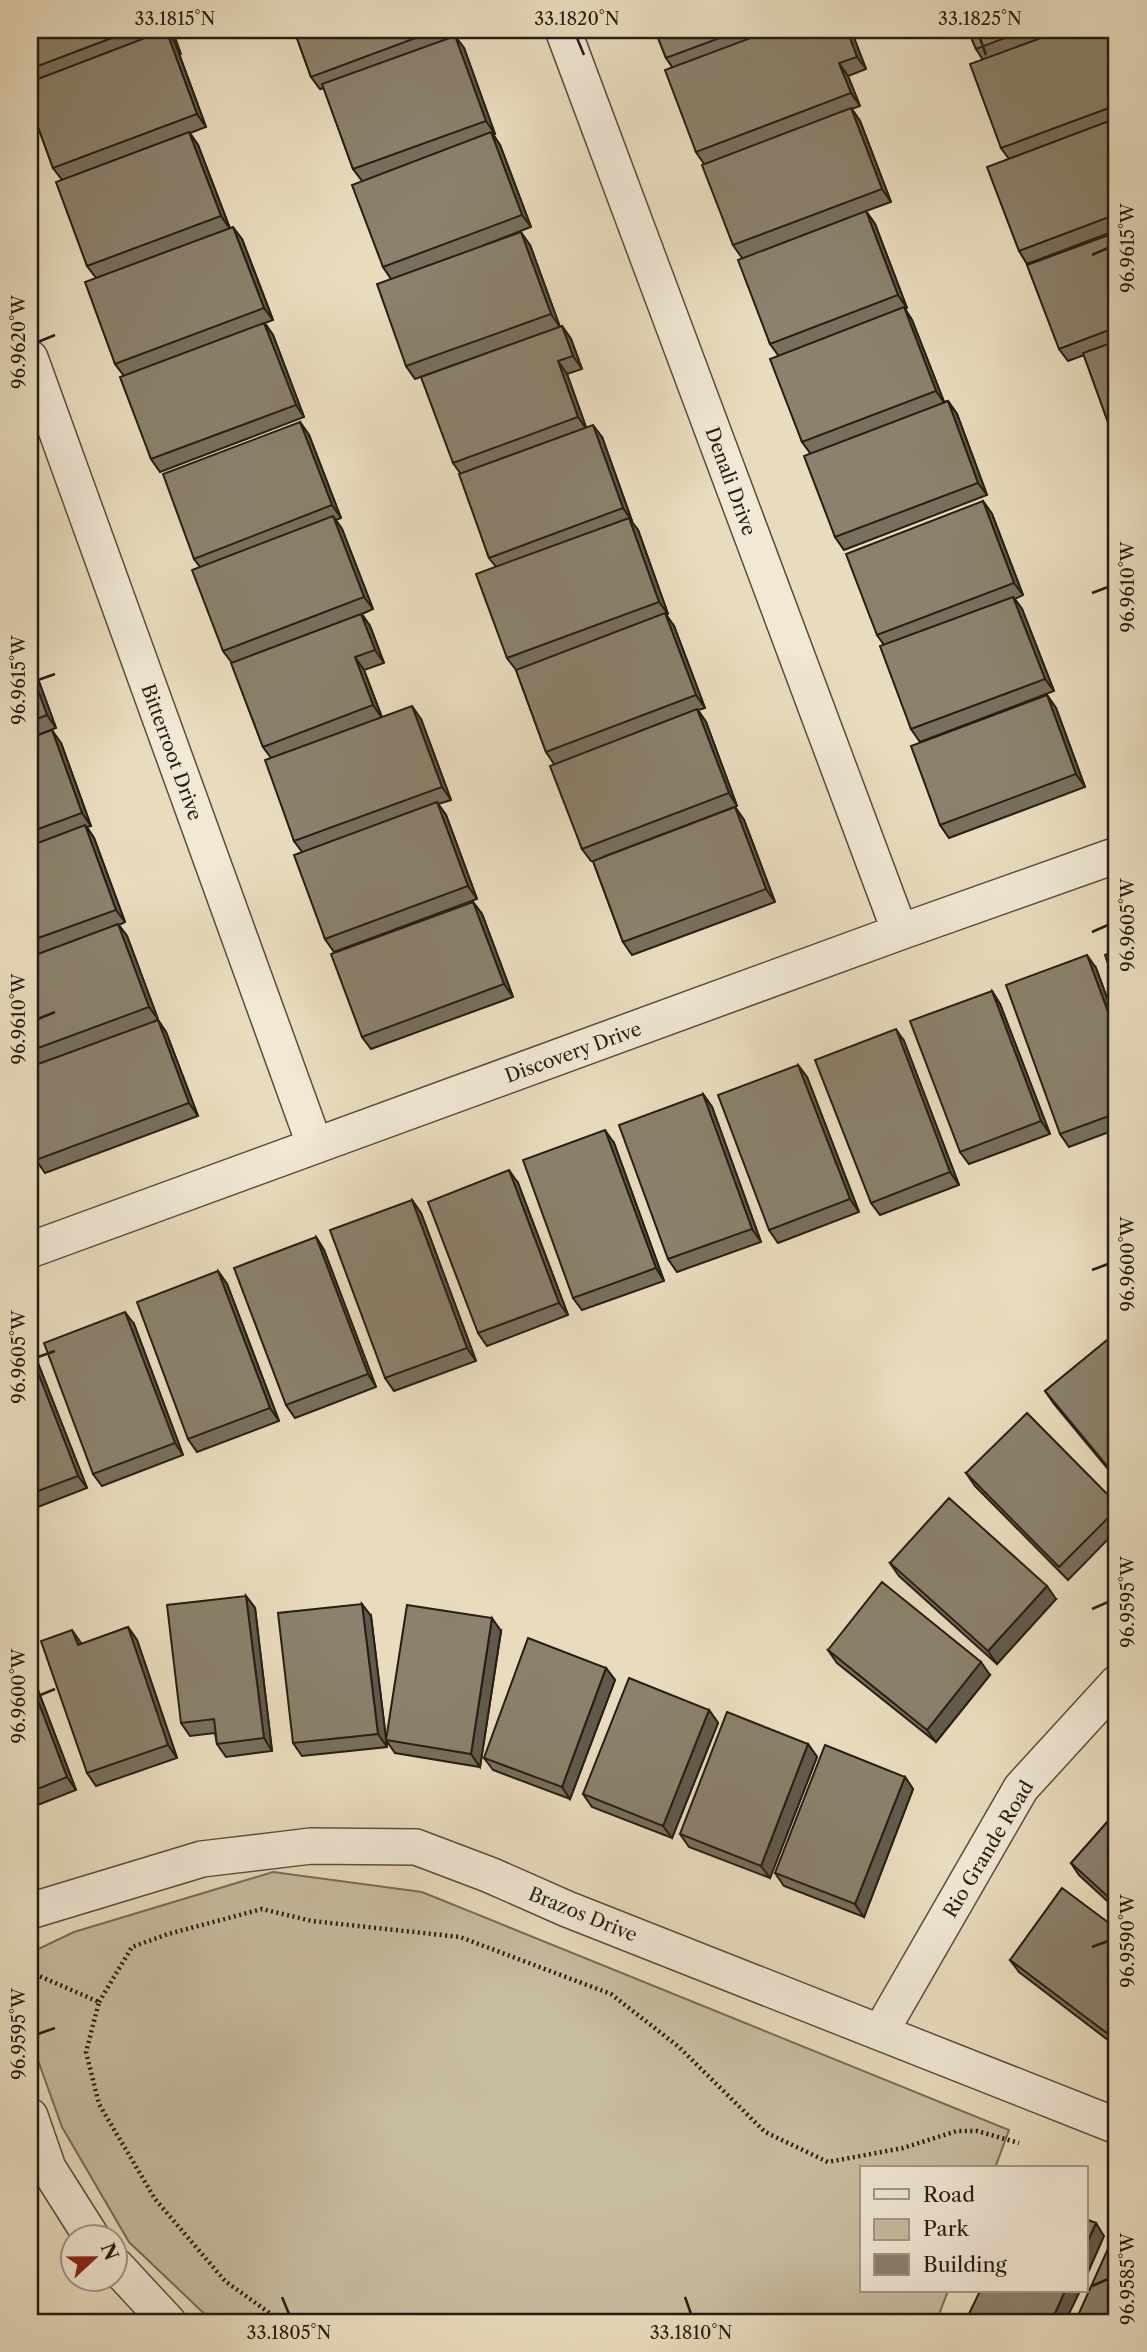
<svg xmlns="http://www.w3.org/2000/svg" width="1147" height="2352" font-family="'Libre Caslon Text',serif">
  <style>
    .green { fill: #c8bca1; stroke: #776d5a; stroke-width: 2 }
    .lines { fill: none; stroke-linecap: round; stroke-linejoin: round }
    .minor-casing { stroke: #574e3e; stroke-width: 38 }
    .path { stroke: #261e14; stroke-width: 4.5; stroke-dasharray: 2 3.5; stroke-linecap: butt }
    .minor { stroke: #f1e8d5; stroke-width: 35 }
    .wall { fill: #786f5d; stroke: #261e14; stroke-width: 2 }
    .shaded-wall { fill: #615a4c; stroke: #261e14; stroke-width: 2 }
    .building { fill: #8b816c; stroke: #261e14; stroke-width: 2 }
    .ticks { fill: none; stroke: #261e14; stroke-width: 2.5 }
    .labels { text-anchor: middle; stroke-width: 6; stroke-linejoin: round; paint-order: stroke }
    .street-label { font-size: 19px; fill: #261e14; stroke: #f1e8d5 }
    .neatline { fill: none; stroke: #261e14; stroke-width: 2.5 }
    .ticks-label { font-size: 18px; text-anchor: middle; fill: #261e14 }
  </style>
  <rect width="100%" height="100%" fill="#e9dcbe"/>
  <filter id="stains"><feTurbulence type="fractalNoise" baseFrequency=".00286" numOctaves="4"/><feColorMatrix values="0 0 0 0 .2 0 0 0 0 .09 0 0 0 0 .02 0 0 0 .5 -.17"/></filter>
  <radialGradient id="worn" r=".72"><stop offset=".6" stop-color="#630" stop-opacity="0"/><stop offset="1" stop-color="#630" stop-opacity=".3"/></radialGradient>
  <path class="green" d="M273,1872l149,20 587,238 -14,38h-133v123h86l-12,31h-723l-84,-80 -67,-115 -32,-89v-77l4,-10 40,-19z"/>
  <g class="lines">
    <g class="minor-casing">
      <path id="minor" d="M563,30l337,902
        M30,358l285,788
        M30,1250l870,-318 217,-77
        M30,1911l172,-52 109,-13 105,1 74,28 77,34 550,217
        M881,2031l140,-243 96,-105
        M30,2116l18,52 43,68
        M116,2266l52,56"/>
    </g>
    <path class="path" d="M30,1972l69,30 -13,50 13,52 56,95 70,82 57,41
      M99,2002l33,-55 36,-13 94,-25 50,12 148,16 151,57 68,53 86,85 63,30 75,-14 54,-17h20l42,12"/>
    <use href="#minor" class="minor"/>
  </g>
  <path class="wall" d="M30,30h132l1,1 3,-1 9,13 31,84 -16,6 8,12 32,83 12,11 31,81 -8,3 8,12 31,82 -144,55 -9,-13 -27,-83 -9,-12 -19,-86 -9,-12 -25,-86 -9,-12 -23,-63z
    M294,30h158l3,6 9,12 31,86h-2l7,11 31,82 -49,19 48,-1 30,82 2,-1 9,13 11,30 -15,5 19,53 16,10 30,84h-1l7,9 30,84 -2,1 8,11 31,82 -7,2 8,12 31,84 -134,51 132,-50 9,13 31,82 -143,53 -9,-13 -30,-81h-2l-9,-12 -28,-85 -8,-12 -30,-82 -9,-12 -11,-91 -7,-9 -29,-85 -7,-10 93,-131 -131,47 -9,-13 -15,-87 -8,-12 -21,-86 -9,-12 -29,-81 -4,1 -9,-12z
    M655,30h196l15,39 -18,7 12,30 -8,3 8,12 31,81 -25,9 9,13 32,84 -2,1 7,11 32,82 4,-1 9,13 30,81 -143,55 -9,-13 -25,-84 -8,-11 -24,-87 -8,-11 -28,-86 -9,-13 -29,-81 -8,-12 -24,-85 -6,-9z
    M968,30h149v200l-90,34 -8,-13 -10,-92 -8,-11 -18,-88 -7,-11z
    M1117,232v209l-4,-5 -29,-81 -16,6 -9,-12z
    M300,422l9,13 32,83 -5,2 6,9 31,80 -11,5 8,12 14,37 -20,7 18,47 39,2 30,81 -13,4 8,11 31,84 -143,53 -9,-13 -23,-87 -8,-11 -23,-83 -8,-11 -31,-84 -9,-12 -23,-84 -6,-8z
    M983,501l9,13 31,81 -8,4 7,10 32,82 -134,51 -9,-13 -27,-84 -7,-10z
    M30,657l26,71 -26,10z
    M1047,695l9,13 29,79 -136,51 -9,-13z
    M30,738l31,5 30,83 -4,1 7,11 31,84 -6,3 8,11 31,84 8,12 32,84 -153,57 -9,-13 -6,-93z
    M473,902l9,12 31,83 -142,52 -9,-12z
    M1096,968l21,57v104l-48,18 -9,-13z
    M992,991l8,13 50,130 -81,30 -9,-12z
    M904,1041l55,144 -79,30 -9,-12z
    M798,1065l9,12 52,135 -81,31 -9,-13z
    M703,1094l9,13 49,135 -84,30 -9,-13z
    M614,1143l50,138 -82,29 -9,-12z
    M518,1183l50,132 -81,31 -9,-13z
    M412,1200l9,13 55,148 -82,30 -9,-13z
    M316,1237l8,13 52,137 -81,31 -9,-13z
    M218,1271l9,13 52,137 -82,31 -9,-13z
    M134,1324l49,131 -81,31 -9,-12z
    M1117,1342v138l-63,-76 -9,-13z
    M30,1347l4,6 53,135 -57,22z
    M966,1473l151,31v26l-49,50 -93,-94z
    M890,1563l166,36 -59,65 -98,-88z
    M246,1596l9,12 17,143 -46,6 -9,-13 -2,-11 -25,3 -9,-13z
    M371,1616l16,131 -85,9 -9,-13z
    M128,1627l9,13 40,118 -81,28 -9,-13 -5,-129z
    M501,1631l-21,136 -85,-14 -9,-13z
    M828,1650l162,25 -54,67 -99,-79z
    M606,1668l9,12 -45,119 -77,-29 -9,-12z
    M30,1669l46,121 -46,18z
    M709,1710l9,13 -46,115 -80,-31 -9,-13z
    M808,1744l9,13 -47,121 -81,-31 -9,-13z
    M905,1777l8,12 -49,128 -80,-31 -9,-13z
    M1117,1811v99l-38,-35 -8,-12z
    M1117,1929v118l-98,-75 -9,-12z"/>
  <path class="shaded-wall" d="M166,30l9,13 31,84 -9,-13z
    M847,30h4l15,39 -9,-12z
    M455,36l9,12 31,86 -9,-13z
    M839,63l9,13 12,30 -9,-13z
    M851,108l9,13 31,81 -9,-13z
    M189,132l9,13 32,84 -9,-13z
    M491,132l9,13 31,82 -9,-12z
    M866,211l9,13 32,84 -9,-13z
    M233,227l9,12 31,81 -9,-12z
    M521,232l9,13 30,82 -9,-13z
    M904,307l8,13 33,84 -9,-13z
    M264,323l9,12 31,82 -8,-12z
    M562,326l9,13 11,30 -9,-13z
    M558,361l9,13 20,56 -9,-13z
    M948,401l9,13 30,81 -9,-12z
    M300,422l9,13 32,83 -9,-13z
    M593,425l9,12 30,84 -9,-13z
    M983,501l9,13 31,81 -9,-12z
    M333,516l9,13 31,80 -9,-12z
    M629,518l9,12 30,84 -9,-12z
    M1013,597l9,12 32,82 -9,-12z
    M665,613l9,13 31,82 -9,-13z
    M361,614l9,12 14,37 -9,-13z
    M30,657l26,71 -9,-13 -17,-47z
    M355,657l9,13 18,48 -9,-13z
    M1047,695l9,13 29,79 -9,-13z
    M412,706l9,13 30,81 -9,-13z
    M697,709l9,13 31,84 -8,-13z
    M52,730l9,13 30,83 -9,-13z
    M437,802l9,13 31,84 -9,-13z
    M735,807l9,13 31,82 -9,-13z
    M85,825l9,13 31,84 -9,-12z
    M473,902l9,12 31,83 -9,-13z
    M118,924l9,12 31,83 -9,-12z
    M1087,955l9,13 21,57v11z
    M992,991l8,13 50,130 -9,-13z
    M158,1020l8,12 32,84 -9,-13z
    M896,1029l8,12 55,144 -9,-13z
    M798,1065l9,12 52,135 -9,-13z
    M703,1094l9,13 49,135 -9,-13z
    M605,1130l9,13 50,138 -8,-13z
    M509,1170l9,13 50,132 -9,-12z
    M412,1200l9,13 55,148 -9,-13z
    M316,1237l8,13 52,137 -8,-13z
    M218,1271l9,13 52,137 -9,-13z
    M125,1312l9,12 49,131 -8,-12z
    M30,1347l4,6 53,135 -9,-12 -48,-124z
    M1047,1586l9,13 -59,65 -9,-13z
    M246,1596l9,12 17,143 -8,-13z
    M362,1604l9,12 16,131 -9,-13z
    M492,1618l9,13 -21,136 -9,-13z
    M128,1627l9,13 40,118 -9,-13z
    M72,1630l9,13 6,15 -9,-13z
    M981,1662l9,13 -54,67 -9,-12z
    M606,1668l9,12 -45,119 -8,-12z
    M30,1669l46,121 -9,-13 -37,-97z
    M709,1710l9,13 -46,115 -9,-12z
    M808,1744l9,13 -47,121 -9,-12z
    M905,1777l8,12 -49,128 -9,-13z
    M1117,2022v25l-9,-13z
    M1096,2223l8,13 -18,41v-32z
    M1065,2291h15l-15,31h-14z"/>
  <path class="building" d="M30,30h103l-103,39z
    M166,30l31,84 -144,54 -23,-63v-23z
    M294,30h143l-126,47z
    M655,30h86l-75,28z
    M772,30h75l10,27 -18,6 12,30 -155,59 -31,-82z
    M968,30h58l-50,19z
    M1063,30h52l2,5v70l-116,43 -31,-84z
    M455,36l31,85 -133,48 -31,-85z
    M851,108l31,81 -149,56 -31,-80z
    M1117,118v96l-98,37 -32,-84z
    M189,132l32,84 -134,50 -31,-84z
    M491,132l31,83 -139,52 -31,-82z
    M866,211l32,84 -128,49 -32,-84z
    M233,227l31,81 -149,56 -30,-82z
    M521,232l30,82 -145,52 -29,-82z
    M1117,232v95l-58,22 -32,-84z
    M904,307l32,84 -134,51 -32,-83z
    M264,323l32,82 -145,54 -31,-82z
    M562,326l11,30 -15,5 20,56 -125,46 -32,-86z
    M1117,341v93l-4,2 -30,-83z
    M948,401l30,82 -143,54 -31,-81z
    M300,422l32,83 -138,54 -31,-85z
    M593,425l30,83 -134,50 -30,-84z
    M1117,453v26l-8,-23z
    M983,501l31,82 -137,52 -31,-81z
    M333,516l31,81 -141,54 -31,-81z
    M629,518l30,84 -152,56 -31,-84z
    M1013,597l32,82 -134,50 -31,-83z
    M665,613l31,82 -150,57 -30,-82z
    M361,614l14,36 -20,7 18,48 -110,42 -32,-84z
    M30,668l17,47 -17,7z
    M1047,695l29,79 -136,51 -29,-79z
    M412,706l30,81 -148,54 -29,-81z
    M697,709l32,84 -147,56 -32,-83z
    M52,730l30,83 -52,19v-94z
    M437,802l31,84 -143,53 -31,-84z
    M735,807l31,82 -143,53 -30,-81z
    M85,825l31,85 -86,31v-95z
    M473,902l31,82 -142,53 -31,-83z
    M118,924l31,83 -119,44v-94z
    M1117,951v39l-12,-35z
    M1087,955l30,81v77l-57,21 -54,-149z
    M992,991l49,130 -81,31 -50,-131z
    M158,1020l31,83 -153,57 -6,-17v-76z
    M896,1029l54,143 -79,31 -56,-143z
    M798,1065l52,134 -81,31 -51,-135z
    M703,1094l49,135 -84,30 -49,-134z
    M605,1130l51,138 -83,30 -50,-138z
    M509,1170l50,133 -81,30 -50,-131z
    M412,1200l55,148 -82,30 -55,-148z
    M316,1237l52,137 -82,31 -52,-137z
    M218,1271l52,137 -82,31 -51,-137z
    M125,1312l50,131 -82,31 -49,-131z
    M1112,1336l5,6v136l-72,-87z
    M30,1352l48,124 -48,18z
    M1027,1413l90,91v5l-58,58 -93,-94z
    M949,1498l98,88 -59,65 -98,-88z
    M882,1582l99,80 -54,68 -99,-80z
    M246,1596l18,142 -47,6 -3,-25 -33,4 -14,-118z
    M362,1604l16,130 -85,9 -15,-130z
    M407,1605l85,13 -21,136 -85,-14z
    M128,1627l40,118 -81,28 -46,-132 31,-11 6,15z
    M528,1638l78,30 -44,119 -78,-29z
    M629,1678l80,32 -46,116 -80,-32z
    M30,1680l37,97 -37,15z
    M727,1712l81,32 -47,122 -81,-32z
    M825,1745l80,32 -50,127 -80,-31z
    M1117,1811v94l-46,-42z
    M1062,1888l55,41v93l-9,12 -98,-74z
    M1086,2219l10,4 -10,22z
    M1116,2231h1v91h-42z
    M980,2291h85l-14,31h-80l-5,-2z"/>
  <path class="ticks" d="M175,38l6,17M577,38l7,17M980,38l6,17M1092,255l16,-7M38,342l17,-7M1092,593l16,-6M38,680l17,-6M1092,932l16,-7M38,1019l17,-7M1092,1270l16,-6M38,1357l17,-6M1092,1609l16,-7M38,1696l17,-7M1092,1947l16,-6M38,2034l17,-6M1092,2286l16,-7M282,2297l7,17M685,2297l6,17"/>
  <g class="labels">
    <g class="street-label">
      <text transform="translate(731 481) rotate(70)" y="7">Denali Drive</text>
      <text transform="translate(172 752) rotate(70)" y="7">Bitterroot Drive</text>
      <text transform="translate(573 1052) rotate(-20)" y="7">Discovery Drive</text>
      <text transform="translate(988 1849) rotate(-59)" y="7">Rio Grande Road</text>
      <text transform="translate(583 1914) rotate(22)" y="7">Brazos Drive</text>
    </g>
  </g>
  <rect width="1147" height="2352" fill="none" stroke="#e9dcbe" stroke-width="77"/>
  <rect x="860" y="2166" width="228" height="126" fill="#f1e8d5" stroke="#a09788" stroke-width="2"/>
  <rect x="874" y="2189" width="35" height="10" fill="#f1e8d5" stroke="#a09788" stroke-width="2"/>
  <text x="923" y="2202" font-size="21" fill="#261e14">Road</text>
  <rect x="874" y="2219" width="35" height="21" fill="#c8bca1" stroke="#a09788" stroke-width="2"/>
  <text x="923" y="2236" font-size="21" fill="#261e14">Park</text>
  <rect x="874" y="2254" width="35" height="21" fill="#8b816c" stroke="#a09788" stroke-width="2"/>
  <text x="923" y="2272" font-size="21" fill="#261e14">Building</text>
  <g transform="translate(94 2258) rotate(68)"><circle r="33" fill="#f1e8d5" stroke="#a09788" stroke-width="2"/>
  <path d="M0-5L12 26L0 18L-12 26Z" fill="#8f2418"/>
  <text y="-10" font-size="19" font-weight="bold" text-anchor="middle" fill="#261e14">N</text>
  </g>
  <rect x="38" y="38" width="1070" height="2276" class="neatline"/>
  <g class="ticks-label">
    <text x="175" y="25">33.1815°N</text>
    <text x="577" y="25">33.1820°N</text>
    <text x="980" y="25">33.1825°N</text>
    <text transform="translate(1128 248) rotate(-90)" y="6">96.9615°W</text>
    <text transform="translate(19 342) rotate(-90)" y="6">96.9620°W</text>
    <text transform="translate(1128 587) rotate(-90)" y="6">96.9610°W</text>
    <text transform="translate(19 680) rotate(-90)" y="6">96.9615°W</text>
    <text transform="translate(1128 925) rotate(-90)" y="6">96.9605°W</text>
    <text transform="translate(19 1019) rotate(-90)" y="6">96.9610°W</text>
    <text transform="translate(1128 1264) rotate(-90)" y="6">96.9600°W</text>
    <text transform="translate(19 1357) rotate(-90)" y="6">96.9605°W</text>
    <text transform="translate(1128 1602) rotate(-90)" y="6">96.9595°W</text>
    <text transform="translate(19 1696) rotate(-90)" y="6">96.9600°W</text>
    <text transform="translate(1128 1941) rotate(-90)" y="6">96.9590°W</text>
    <text transform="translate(19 2034) rotate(-90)" y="6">96.9595°W</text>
    <text transform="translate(1128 2279) rotate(-90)" y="6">96.9585°W</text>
    <text x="289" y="2339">33.1805°N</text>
    <text x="691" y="2339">33.1810°N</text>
  </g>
  <rect width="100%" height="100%" filter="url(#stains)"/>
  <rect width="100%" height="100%" fill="url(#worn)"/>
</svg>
